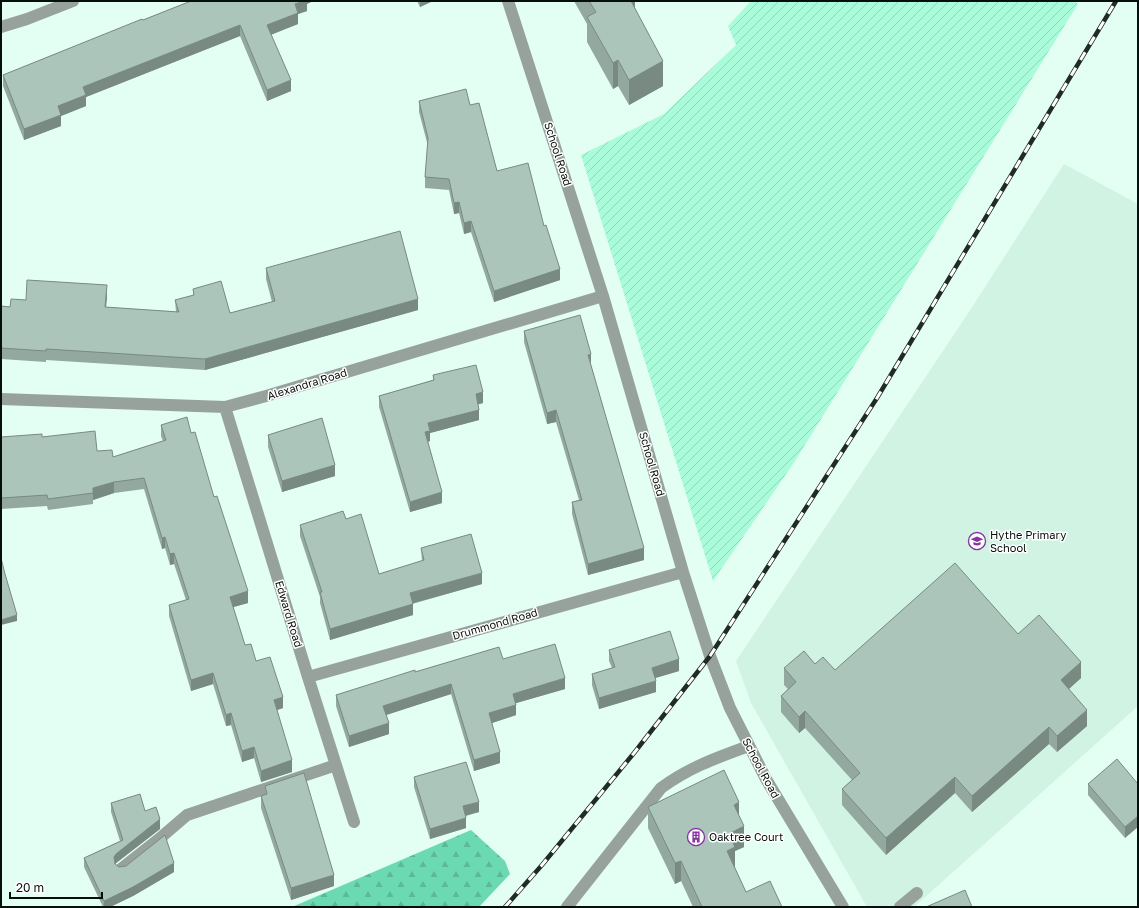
<svg xmlns="http://www.w3.org/2000/svg" width="1139" height="908" font-family="'Golos Text',sans-serif">
  <style>
    .built { fill: #d0f3e4 }
    .forest { fill: url(#forest-firs) }
    .garden { fill: url(#garden-furrows) }
    .lines { fill: none; stroke-linecap: round; stroke-linejoin: round }
    .minor { stroke: #97a29d; stroke-width: 12 }
    .rail-casing { stroke: #202a26; stroke-width: 4.5 }
    .rail { stroke: #fff; stroke-width: 3; stroke-dasharray: 9; stroke-linecap: butt }
    .wall { fill: #93a9a0 }
    .shaded-wall { fill: #788a82 }
    .building { fill: #abc5ba; stroke: #788a82 }
    .labels { text-anchor: middle; stroke-width: 3; stroke-linejoin: round; paint-order: stroke }
    .street-label { font-size: 11px; fill: #070f0c; stroke: #fff }
    .poi-label { font-size: 11px; fill: #070f0c; stroke: #fff; text-anchor: start }
  </style>
  <defs>
    <pattern id="forest-firs" width="22" height="20" patternUnits="userSpaceOnUse"><rect width="22" height="20" fill="#6bd9b1"/><path d="M5 1l3.5 6h-7zM16 11l3.5 6h-7z" fill="#5bb997"/></pattern>
    <pattern id="garden-furrows" width="10" height="10" patternUnits="userSpaceOnUse"><rect width="10" height="10" fill="#a9fbda"/><path d="M-1 1l2-2M0 10L10 0M9 11l2-2" fill="none" stroke="#90d6ba"/></pattern>
  </defs>
  <rect width="100%" height="100%" fill="#e3fef2"/>
  <path class="built" d="M1064,164l74,40v502l-224,201h-47l-116,-204 -15,-42 233,-349z"/>
  <path class="forest" d="M471,830l34,31 5,13 -31,33h-187z"/>
  <path class="garden" d="M751,1h324l3,3 -283,457 -82,120 -132,-426 83,-41 72,-69 -8,-19z"/>
  <g class="lines">
    <path class="minor" d="M508,1l95,295 80,276 27,84 20,52 36,71 77,128
      M1,27l26,-8 46,-18
      M1,399l224,8 41,-11 337,-100
      M225,407l83,270 46,145
      M308,677l375,-105
      M121,869l38,-30 28,-24 149,-50
      M567,907l94,-119c29,-21 55,-30 88,-42
      M900,907l17,-14"/>
    <g class="rail-casing">
      <path id="rail" d="M505,907l37,-42 92,-112 76,-97 167,-258 239,-397"/>
    </g>
    <use href="#rail" class="rail"/>
  </g>
  <path class="wall" d="M191,1h122l-6,3v7l-9,3v10l-27,11 20,56 -24,10 -27,-65 -154,61v9l-25,10v10l-37,14 -21,-54v-11z
    M417,1h16l-13,6z
    M574,1h61v7l28,78 -34,19 -11,-19 -5,3 -26,-47v-18z
    M419,101l51,4 27,66 47,55 16,54 -66,22 -23,-70 -7,2 -5,-21 -5,1 -5,-24 -24,-2v-11l3,-31 -9,-34z
    M266,268l152,42 -213,60 -159,-10v2l-45,-3v-53l9,1 16,-7 81,-4 -1,11 70,5 -1,-12 18,-5v-6l37,24 42,-11 -6,-23z
    M524,331l67,34 53,195 -56,15 -16,-61v-12l7,-2 -23,-78 -9,2 -23,-82z
    M433,375l50,28 -5,1 1,16 -49,13v8l-2,1 14,61 -32,9 -31,-105v-11l54,-16z
    M161,425l30,8 23,64 34,106 -15,4 12,38 11,16 27,47 -6,2 15,62 -31,10 -7,-24 -12,4 -11,-37 -5,1 -13,-42 -22,7 -22,-75v-11l17,-5 -12,-36 -4,1 -5,-17 -3,1 -18,-60 -30,4 -21,7v4l-45,6 -1,-4 -46,3v-72h41l55,14 16,6 50,-16 -2,-5z
    M268,435l67,41 -53,16 -14,-45z
    M346,519l33,55 43,-13 -1,-13 61,36 -70,20 1,11 -83,25 -10,-37v-6l-20,-61v-11z
    M1018,634l63,44 -12,11 18,37 -30,26 -8,-8 -77,68 -17,-19 -69,62 -44,-50v-16l10,-9 -47,-52 -6,5 -18,-21v-16l7,-7 -4,-4v-17l31,-4 20,6z
    M609,650l70,21 -24,7 1,14 -57,17 -7,-24v-11l20,-6 -3,-7z
    M503,659l62,30 -49,14v12l-24,8 8,40 -26,8 -23,-77 -65,21 3,19 -40,13 -13,-41v-11l79,-23z
    M414,777l65,35 -13,4v12l-36,11 -16,-52z
    M1088,784h50l-13,54 -37,-43z
    M265,786l69,100 -43,14 -30,-92v-12l4,-1z
    M111,803l34,8 15,18 -45,35 4,3 55,5 -41,24 -23,11h-7l-19,-40v-9l36,-17 -9,-29z
    M648,807l91,9 5,31 -9,4v17l11,24 36,15h-89l-12,-26 -6,3 -27,-56z"/>
  <path class="shaded-wall" d="M304,1h9l-6,3v7l-9,3v10l-31,12v-11l28,-21z
    M420,1h13l-13,6z
    M629,1h6v18z
    M240,25v11l-154,61v9l-25,10v10l-37,14v-11l34,-23 25,-19z
    M618,60v26l-5,3v-26z
    M663,61v25l-34,19v-25z
    M291,80v11l-24,10v-11z
    M459,202v11l-5,1v-11z
    M471,221v11l-7,2v-11z
    M560,269v11l-66,22v-11z
    M107,285v11l-2,22v-11z
    M418,299v11l-213,60v-11z
    M591,354v11l-3,-10z
    M483,392v11l-7,2v-11z
    M479,410v10l-49,13v8l-5,1v-10l3,-9z
    M556,410v12l-9,2v-11z
    M335,465v11l-53,16v-11z
    M114,482v11l-21,7v-12z
    M442,492v11l-32,9v-10z
    M165,537v11l-3,1v-11z
    M644,548v12l-56,15v-11z
    M174,553v11l-4,1v-11z
    M482,573v11l-72,20v-11z
    M248,591v12l-18,5v-11z
    M413,604v11l-83,25v-11z
    M17,615v6l-16,4v-5z
    M679,659v12l-27,8v-11z
    M1081,662v16l-20,18v-16z
    M213,673v11l-22,7v-11z
    M565,678v11l-52,15v-10z
    M656,681v11l-57,17v-11z
    M451,684v10l-68,22v-10z
    M283,697v11l-9,3v-11z
    M516,705v10l-27,9v-11z
    M1087,710v16l-30,26v-16z
    M805,711v17l-6,5v-16z
    M231,713v12l-5,1v-11z
    M389,723v11l-40,13v-11z
    M1049,727v17l-77,68v-16z
    M254,747v11l-12,4v-11z
    M500,752v11l-26,8v-11z
    M292,760v12l-31,10v-11z
    M955,777v16l-69,62v-17z
    M479,802v10l-16,4v-10z
    M739,802v21l-5,-18z
    M1138,816v11l-13,11v-11z
    M466,818v10l-36,11v-10z
    M160,819v10l-44,34 -2,4v-10l2,-3z
    M744,826v21l-9,4v17l-8,-17 2,-17z
    M681,861v20l-6,3v-21z
    M174,863v9l-41,24 -23,11h-6v-6z
    M334,875v11l-43,14v-12z"/>
  <path class="building" d="M191,1h113l-9,3 3,9 -31,12 24,55 -24,10 -27,-65 -157,62 3,8 -28,11 3,9 -37,14 -21,-54 139,-56 1,1z
    M589,1h42l32,60 -34,19 -11,-20 -5,3 -26,-46 9,-5z
    M466,89l4,16 9,-2 18,68 31,-8 16,63 2,-1 14,44 -66,22 -23,-70 -7,2 -5,-21 -5,1 -5,-24 -24,-2 3,-39 -9,-37z
    M400,231l18,68 -213,60 -159,-10v2l-45,-3v-42l9,1 1,-8 15,1 1,-20 80,5 -2,22 74,5 -4,-12 19,-5 -1,-6 28,-8 9,32 45,-12 -9,-33z
    M580,315l11,39 -3,1 56,193 -56,16 -16,-62 10,-2 -26,-90 -9,3 -23,-82z
    M476,365l7,27 -7,2 3,16 -51,13 2,8 -5,1 17,60 -32,10 -31,-106 55,-16 -1,-5z
    M187,417l4,16 4,-1 19,65 3,-1 31,95 -18,6 15,48 6,-1 5,17 14,-4 13,40 -9,3 18,60 -31,11 -7,-24 -12,4 -11,-38 -5,2 -13,-42 -22,7 -22,-75 20,-6 -15,-46 -4,1 -5,-17 -3,1 -18,-60 -30,4 -21,6v5l-45,6 -1,-4 -46,3v-61l41,-3v3l53,-6 2,20 15,-1 1,7 53,-17 -5,-15z
    M322,418l13,47 -53,16 -14,-46z
    M343,511l3,8 15,-5 18,60 45,-14 -3,-12 50,-14 11,39 -72,20 3,11 -83,25 -10,-37h2l-22,-67z
    M1,558l4,16 12,41 -16,5z
    M955,563l63,71 21,-19 42,47 -20,18 26,30 -30,26 -8,-9 -77,69 -17,-19 -69,61 -44,-49 18,-16 -55,-62 -6,6 -18,-21 15,-14 -12,-14 20,-17 11,13 8,-7 12,13z
    M670,631l9,28 -27,9 4,13 -57,17 -7,-24 23,-7 -6,-17z
    M555,644l10,34 -52,16 3,11 -27,8 11,39 -26,8 -23,-76 -68,22 6,17 -40,13 -13,-41 79,-25v2l84,-25 4,12z
    M1117,759l21,25v32l-13,11 -37,-43z
    M466,762l13,40 -16,4 3,12 -36,11 -16,-52z
    M724,770l15,32 -5,3 10,21 -15,8 6,13 -8,4 19,41 24,-11 12,26h-80l-21,-46 -6,2 -27,-56z
    M304,773l30,102 -43,13 -30,-92 6,-2 -2,-8z
    M140,794l5,17 11,-4 4,12 -44,35 -2,3 1,7 4,3 7,-1 39,-31 9,28 -41,24 -29,14 -20,-43 39,-18 -12,-37z
    M965,890l7,17h-46z"/>
  <defs>
    <g id="school-ring" transform="scale(0.9)"><circle r="9.5" fill="#fff" stroke="#8734a2" stroke-width="1.5"/><path d="M0-5L7-2L0 1L-7-2ZM-4 1L0 2.5L4 1V4Q0 6-4 4Z" fill="#8734a2"/></g>
    <g id="building-ring" transform="scale(0.9)"><circle r="9.5" fill="#fff" stroke="#8734a2" stroke-width="1.5"/><path d="M-4-6H4V6H1V3H-1V6H-4ZM-2.5-4.3h1.7v1.8h-1.7ZM.8-4.3h1.7v1.8H.8ZM-2.5-1h1.7V.8h-1.7ZM.8-1h1.7V.8H.8Z" fill="#8734a2"/></g>
  </defs>
  <g fill-rule="evenodd">
    <use href="#school-ring" x="977" y="541"/>
    <use href="#building-ring" x="696" y="837"/>
  </g>
  <g class="labels">
    <g class="street-label">
      <text transform="translate(558 154) rotate(72)" y="4">School Road</text>
      <text transform="translate(307 384) rotate(-17)" y="4">Alexandra Road</text>
      <text transform="translate(652 464) rotate(74)" y="4">School Road</text>
      <text transform="translate(289 614) rotate(73)" y="4">Edward Road</text>
      <text transform="translate(495 624) rotate(-16)" y="4">Drummond Road</text>
      <text transform="translate(761 768) rotate(62)" y="4">School Road</text>
    </g>
    <g class="poi-label">
      <text x="990" y="539">Hythe Primary<tspan x="990" dy="13">School</tspan></text>
      <text x="709" y="841">Oaktree Court</text>
    </g>
  </g>
  <rect width="1139" height="908" fill="none" stroke="#070f0c" stroke-width="4"/>
  <path d="M10 892v6h92v-6" fill="none" stroke="#070f0c" stroke-width="2"/>
  <text x="16" y="892" font-size="12" fill="#070f0c" stroke="#ffffff" stroke-width="3" paint-order="stroke">20 m</text>
</svg>
